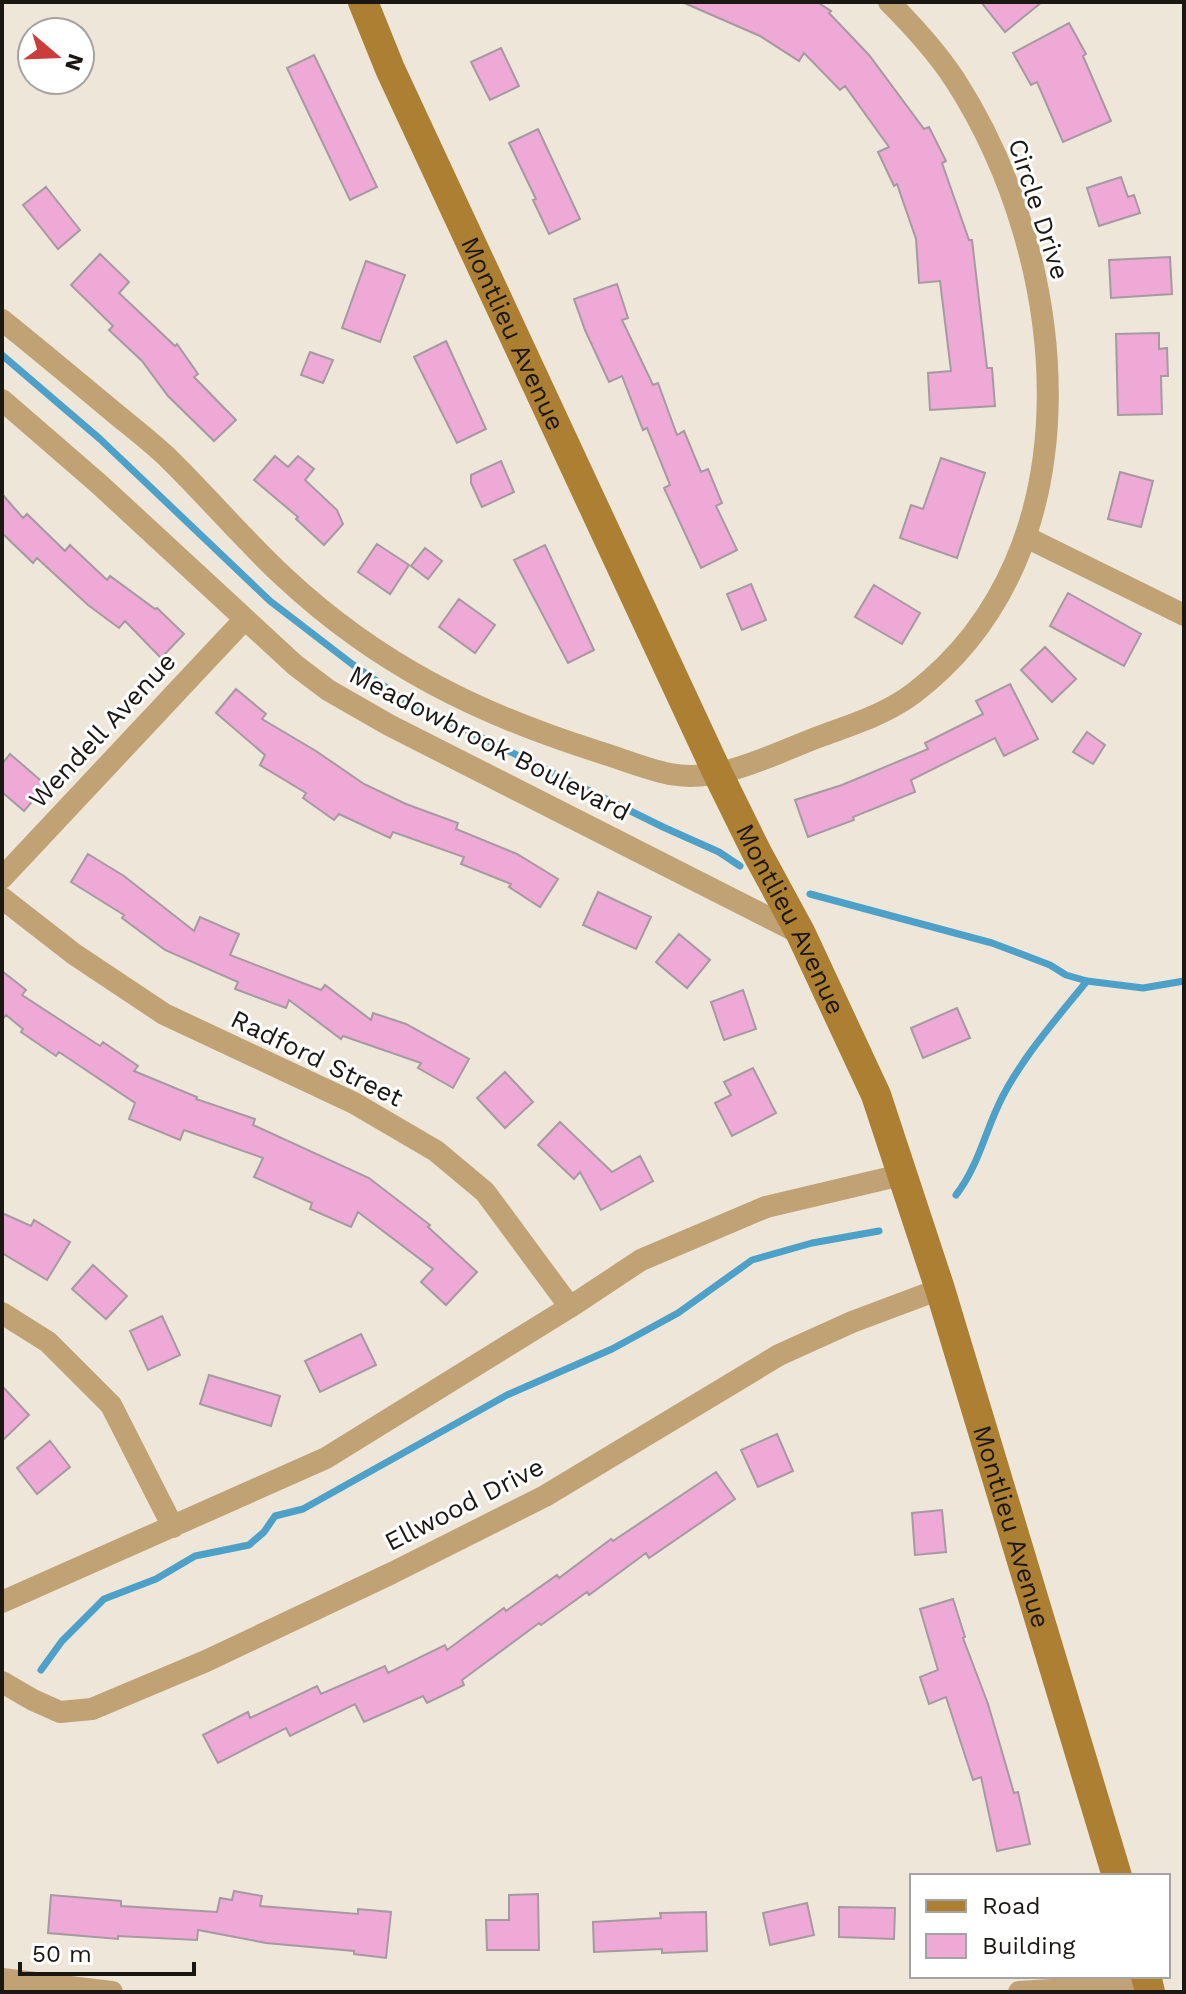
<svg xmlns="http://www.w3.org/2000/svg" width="1186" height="1994" font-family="'Work Sans',sans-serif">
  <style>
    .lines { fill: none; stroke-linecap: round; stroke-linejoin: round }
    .stream { stroke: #4da0c8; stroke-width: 7 }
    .building { fill: #eea9d7; stroke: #a699a1; stroke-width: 2 }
    .street { stroke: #c1a274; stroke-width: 22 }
    .secondary { stroke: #ad7f32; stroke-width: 30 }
    .labels { text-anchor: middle; stroke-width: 6; stroke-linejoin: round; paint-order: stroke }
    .street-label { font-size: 26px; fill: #1b1814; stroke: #fff }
  </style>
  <rect width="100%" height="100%" fill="#ede6d9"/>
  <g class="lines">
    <path class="stream" d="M2,355l98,84 170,162 82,63 49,34 262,129 56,25 21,14
      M810,894l182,49 58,22 16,10 21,6 56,7 41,-7
      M956,1195c21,-27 28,-59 42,-89 20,-44 59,-88 89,-125
      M41,1670l21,-29 42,-42 52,-20 39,-23 54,-11 15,-13 11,-16 28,-7 204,-114 105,-46 66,-36 74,-53 60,-17 67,-12"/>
  </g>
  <path class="building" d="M682,2h135l14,9 -2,2 40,42 55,74 5,-2 17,34 -4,2 27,77h3l15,128h5l3,38 -65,4 -2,-37 23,-2 -11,-90 -21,2 -3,-44 -19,-55 -3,2 -16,-34 11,-5 -44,-61 -5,4 -36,-37 -5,8 -39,-25z
    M981,2h61l-37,30z
    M1069,23l17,31 -3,2 28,65 -48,21 -26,-60 -6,3 -18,-32z
    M501,48l18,38 -29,14 -19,-38z
    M314,55l63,132 -27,13 -63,-132z
    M538,129l42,90 -31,15 -16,-34 3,-1 -27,-56z
    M1121,177l7,20 6,-2 6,18 -41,13 -12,-38z
    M46,187l34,43 -22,19 -35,-44z
    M100,254l29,28 -10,11 56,53 2,-2 21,30 -4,3 42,43 -22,21 -46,-45 -26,-35 -33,-31 4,-4 -42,-41z
    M1170,257l2,37 -61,4 -2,-38z
    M366,261l39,14 -25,67 -38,-14z
    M617,284l11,34 -6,2 31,65 5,-2 19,52 7,-4 17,41 7,-3 14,34 -6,3 21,44 -36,18 -37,-80 6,-3 -23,-57 -4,2 -21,-54 -13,6 -24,-52 -11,-31z
    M1159,333v16l8,-1 1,28h-7l1,38 -44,1 -2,-81z
    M446,341l40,88 -29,14 -43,-86z
    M310,352l23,8 -10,23 -22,-8z
    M275,456l13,11 10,-11 16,13 -9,11 32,30 6,14 -19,21 -28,-26 2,-2 -44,-37z
    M941,458l44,15 -28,85 -57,-20 11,-33 12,4z
    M501,461l13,31 -32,15 -11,-24v-8z
    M1120,472l33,9 -12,46 -33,-8z
    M2,494l21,24 4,-4 38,37 5,-6 37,35 3,-4 45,33 2,-1 27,26 -23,24 -36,-37 -6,7 -31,-23 -51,-47 -4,5 -31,-30z
    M377,544l32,21 -19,29 -32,-22z
    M545,545l49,105 -26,13 -54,-103z
    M425,548l17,13 -14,18 -17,-13z
    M751,584l15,36 -24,10 -15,-36z
    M874,585l46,28 -18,31 -47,-27z
    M1068,593l73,41 -17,32 -74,-40z
    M459,599l36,26 -20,28 -36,-26z
    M1045,647l31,32 -24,23 -31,-32z
    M1010,684l28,55 -34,17 -9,-18 -84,42 4,12 -62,25 1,3 -46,17 -13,-37 47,-15 86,-36 -3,-6 58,-29 -7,-13z
    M236,689l30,25 -4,5 54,32 48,33 42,20 52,19 -2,6 61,25 41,25 -18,28 -31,-20 2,-3 -50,-20 3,-7 -71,-25 -3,6 -51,-24 -5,6 -31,-22 3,-5 -46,-28 5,-10 -49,-42z
    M1087,732l18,13 -12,19 -20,-12z
    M10,754l36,31 -22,26 -22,-19v-28z
    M88,854l36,22 70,55 6,-14 39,17 -9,21 91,35 4,-5 46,35 2,-7 33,11 63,35 -16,29 -35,-20 3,-5 -78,-27 -2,3 -52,-39 -3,8 -51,-19 3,-7 -73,-32 -43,-32 2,-3 -53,-33z
    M598,892l53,25 -15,32 -53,-24z
    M679,934l31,26 -23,28 -31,-26z
    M2,971l24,19 -4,5 78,51 3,-4 35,24 -4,5 63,26 -1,2 59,20 -2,6 116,53 61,47 -2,2 49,45 -31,33 -25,-23 12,-13 -75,-57 -7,15 -41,-18 2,-6 -58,-26 9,-19 -79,-28 -4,10 -51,-21 6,-16 -76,-51 -3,4 -35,-24 2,-3 -17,-14 -4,5z
    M743,990l13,39 -32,11 -13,-38z
    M957,1008l13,30 -47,20 -12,-30z
    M753,1068l23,45 -44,23 -17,-33 16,-8 -7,-13z
    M505,1072l28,30 -28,26 -28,-30z
    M560,1122l52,50 28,-16 13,25 -52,29 -21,-38 -6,7 -36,-34z
    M2,1213l29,13 3,-6 36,22 -23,38 -45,-27z
    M93,1265l34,31 -21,23 -34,-30z
    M162,1316l18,39 -32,15 -18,-39z
    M361,1334l15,31 -56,27 -15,-31z
    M209,1375l71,21 -9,30 -71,-22z
    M2,1386l27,29 -27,26z
    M777,1434l16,37 -35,16 -17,-37z
    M50,1441l20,26 -33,27 -20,-26z
    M716,1472l19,27 -86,59 -3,-5 -57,42 -2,-3 -46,33 -2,-2 -77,57 2,5 -37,18 -4,-7 -59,26 -9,-18 -65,32 -4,-8 -68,35 -15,-28 45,-23 2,6 67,-32 4,8 64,-28 3,7 57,-28 2,5 57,-42 2,3 51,-36 2,3 52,-39 2,2z
    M942,1510l4,42 -31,3 -3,-42z
    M953,1599l12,38 -2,1 25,66 26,89 4,-1 12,52 -33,7 -16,-74 -8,3 -27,-83 -17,7 -9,-27 18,-7 -18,-61z
    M234,1891l28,5 -2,10 98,8v-5l33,3 -5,46 -32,-4v-3l-88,-8 -68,-13 -1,10 -79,-4v3l-70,-6 3,-38 70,6v5l96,6 3,-14 12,2z
    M538,1894l1,56h-52l-1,-30h23v-25z
    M807,1903l7,32 -44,10 -7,-32z
    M839,1907l56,1 -1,31 -55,-2z
    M706,1912l1,39 -45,2v-4l-68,3 -1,-30 68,-4 -1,-5z"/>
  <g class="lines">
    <path class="street" d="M2,320c36,29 72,59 108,89 19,16 39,31 57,48 40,39 76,82 117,120 93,87 194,137 315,175 23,7 47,17 71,22 50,10 105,-21 151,-38 33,-12 65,-22 93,-43 187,-143 156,-435 41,-613 -19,-29 -42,-54 -66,-78
      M2,400l97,84 196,181 33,25 61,35 412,209
      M1026,537l158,78
      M2,878l242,-258
      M2,898l72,56 90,60 190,89 82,48 49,41 85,115
      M2,1313l46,29 63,63 62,122
      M2,1602l324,-144 244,-151 71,-47 125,-53 135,-32
      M2,1682l31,18 27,12 32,-3 114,-48 186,-88 153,-77 234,-141 73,-33 88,-33
      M2,1979l110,13
      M1019,1992l129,-8"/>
    <g class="secondary">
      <path id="s1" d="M363,2l27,67 328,705 39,79 44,81 75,161 64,194 177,587"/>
      <path d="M1146,1976l4,16"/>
    </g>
  </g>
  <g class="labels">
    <g class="street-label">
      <text transform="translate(1039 209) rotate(72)" y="9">Circle Drive</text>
      <text dy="9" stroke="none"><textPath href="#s1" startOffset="364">Montlieu Avenue</textPath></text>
      <text transform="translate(102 730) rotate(-47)" y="9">Wendell Avenue</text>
      <text transform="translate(490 743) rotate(27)" y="9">Meadowbrook Boulevard</text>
      <text dy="9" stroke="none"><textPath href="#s1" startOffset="1012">Montlieu Avenue</textPath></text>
      <text transform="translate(317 1058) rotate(26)" y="9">Radford Street</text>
      <text transform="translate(464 1504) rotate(-27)" y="9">Ellwood Drive</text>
      <text dy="9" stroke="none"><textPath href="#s1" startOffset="1660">Montlieu Avenue</textPath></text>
    </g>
  </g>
  <rect width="1186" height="1994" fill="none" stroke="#1b1814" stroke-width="8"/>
  <rect x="910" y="1874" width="260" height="104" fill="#ffffff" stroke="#a4a3a1" stroke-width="2"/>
  <rect x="926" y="1900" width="40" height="12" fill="#ad7f32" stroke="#a4a3a1" stroke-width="2"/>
  <text x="982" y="1914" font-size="24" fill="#1b1814">Road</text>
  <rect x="926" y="1934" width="40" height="24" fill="#eea9d7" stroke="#a4a3a1" stroke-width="2"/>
  <text x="982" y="1954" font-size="24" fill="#1b1814">Building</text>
  <g transform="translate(56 56) rotate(109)"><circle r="38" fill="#ffffff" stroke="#a4a3a1" stroke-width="2"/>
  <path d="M0-6L14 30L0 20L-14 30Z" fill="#cb3d3b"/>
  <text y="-12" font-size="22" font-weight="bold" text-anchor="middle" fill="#1b1814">N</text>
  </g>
  <path d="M20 1962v12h174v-12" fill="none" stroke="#1b1814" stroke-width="4"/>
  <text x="32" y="1962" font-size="24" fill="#1b1814" stroke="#ffffff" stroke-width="6" paint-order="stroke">50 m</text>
</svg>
